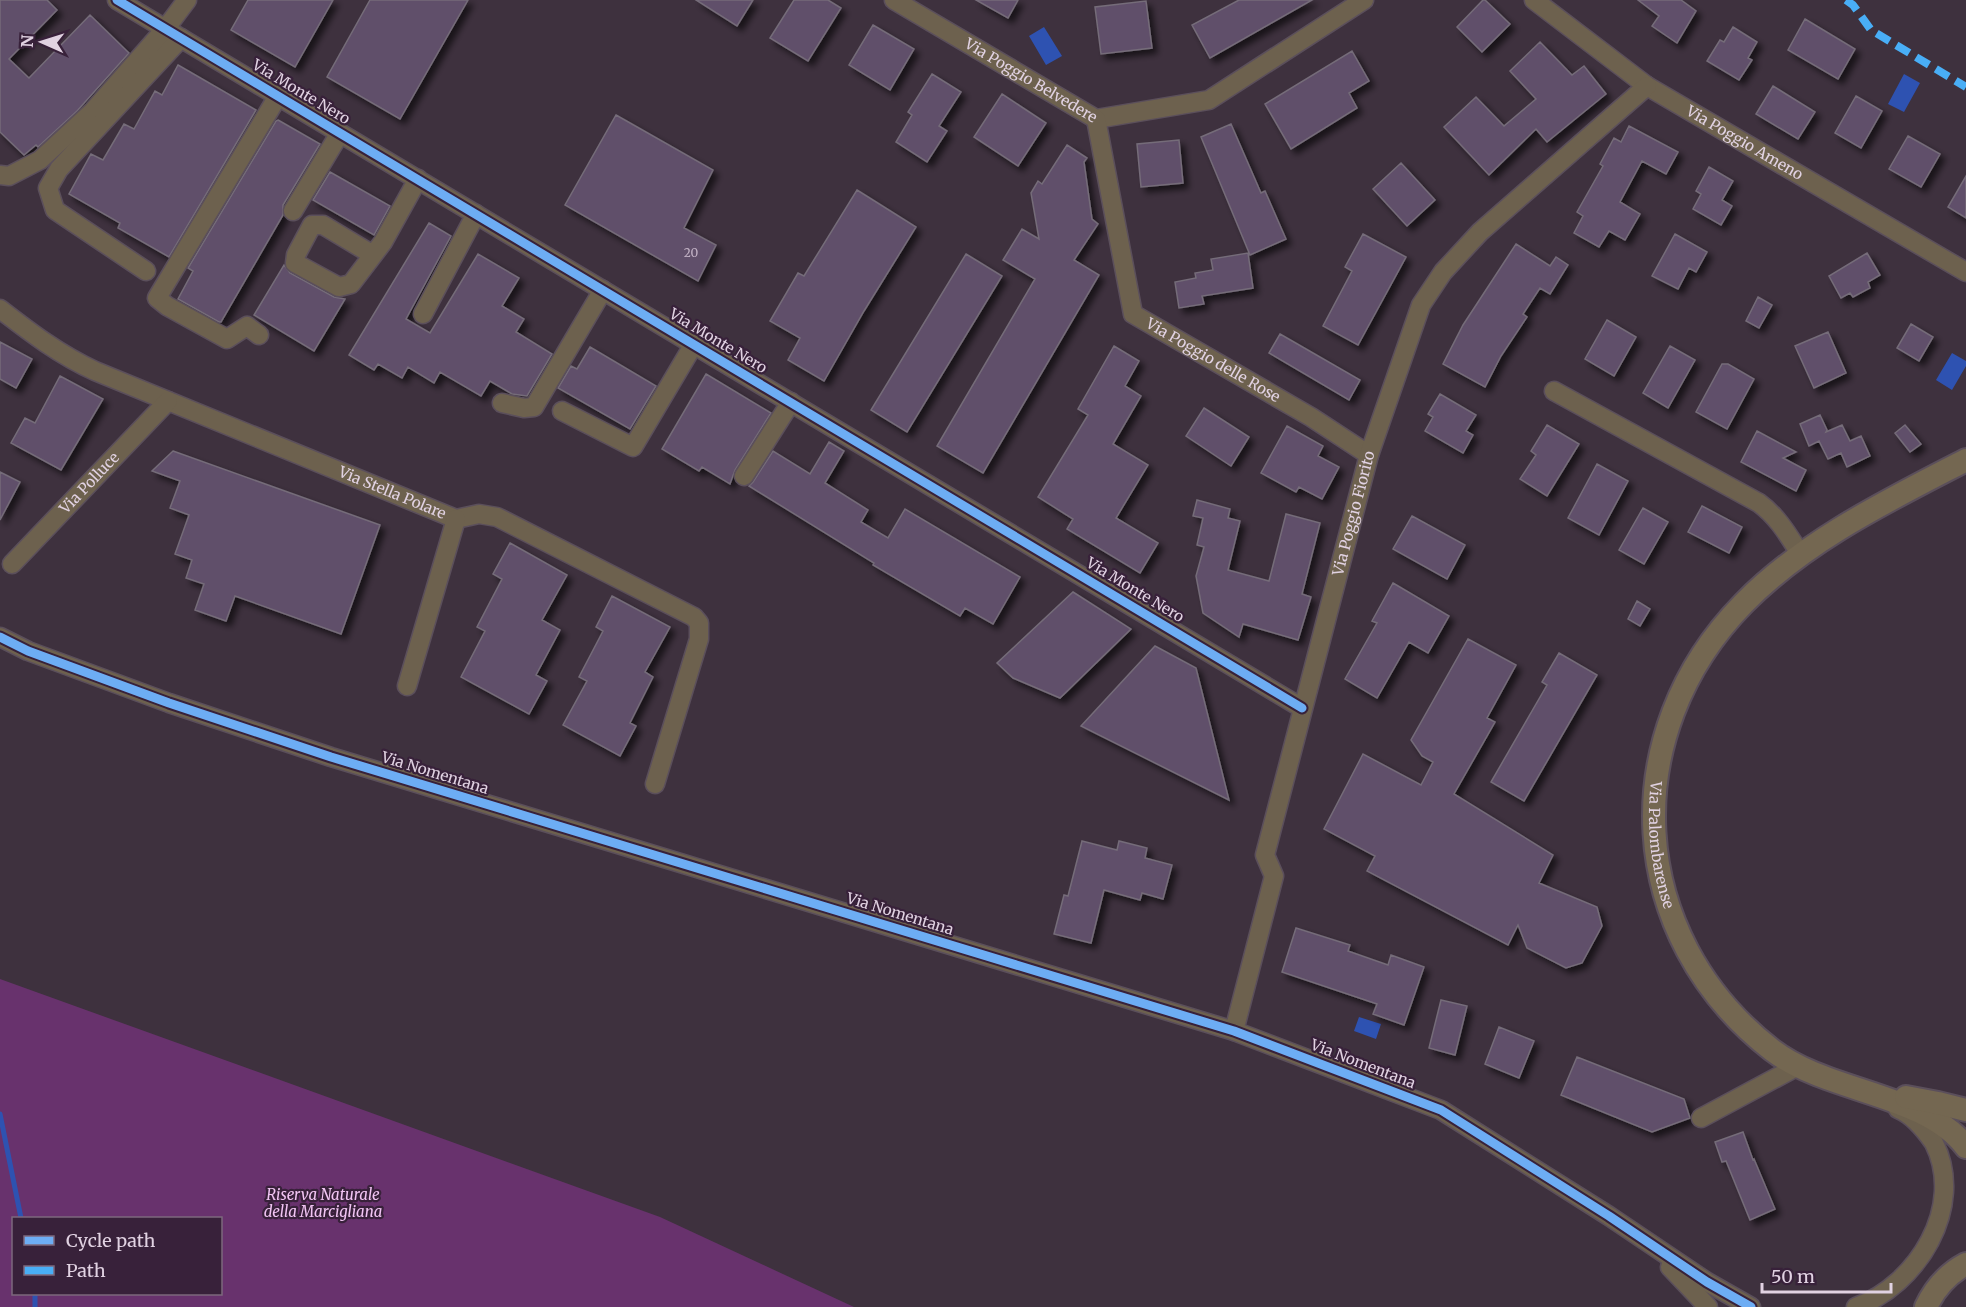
<svg xmlns="http://www.w3.org/2000/svg" width="1966" height="1307" font-family="Merriweather,serif">
  <style>
    .green { fill: #68326d; fill-rule: evenodd }
    .water { fill: #2e52b1 }
    .lines { fill: none; stroke-linecap: round; stroke-linejoin: round }
    .stream { stroke: #2e52b1; stroke-width: 5 }
    .building { fill: #604f6a; stroke: #756c79; stroke-width: 1.5; filter: url(#shadow) }
    .minor-casing { stroke: #5b4f5b; stroke-width: 21 }
    .major-casing { stroke: #5b4f5b; stroke-width: 26 }
    .minor { stroke: #6d614e; stroke-width: 18 }
    .major { stroke: #746751; stroke-width: 22 }
    .quiet { stroke: #49aef6; stroke-width: 8; stroke-dasharray: 15 8; stroke-linecap: butt }
    .cycleway-casing { stroke: #38213a; stroke-width: 13 }
    .cycleway { stroke: #6dadf4; stroke-width: 9 }
    .labels { text-anchor: middle; stroke-width: 4.5; stroke-linejoin: round; paint-order: stroke }
    .number-label { font-size: 12px; fill: #c1b1c4 }
    .street-label { font-size: 15px; fill: #e1d2e2; stroke: #38213a }
    .park-label { font-size: 15px; font-style: italic; fill: #f2c5f4; stroke: #38213a }
  </style>
  <defs>
    <filter id="shadow"><feDropShadow dx="5" dy="5" stdDeviation="3" flood-color="#0009"/></filter>
  </defs>
  <rect width="100%" height="100%" fill="#3e313e"/>
  <path class="green" d="M0,979l660,238 194,90h-854zM14,1218h206v76h-206z"/>
  <path class="water" d="M1044,27l18,29 -16,9 -17,-29z
    M1904,74l16,9 -16,29 -16,-8z
    M1952,353l14,8v5l-14,24 -16,-10z
    M1359,1017l22,7 -5,15 -22,-8z"/>
  <g class="lines">
    <path class="stream" d="M0,1114l21,104
      M35,1307v-13"/>
  </g>
  <path class="building" d="M0,0h47l10,10 -48,49 20,19 61,-63 39,38 -52,58 -39,36 -2,-2 -12,10 -24,-23z
    M248,0h85l-38,67 -64,-37z
    M370,0h98l-68,119 -73,-42z
    M696,0h57l-16,26z
    M794,0h34l13,8 -33,53 -38,-23z
    M976,0h42l-10,18z
    M1239,0h73l-102,58 -18,-33z
    M1483,0h2l25,24 -28,28 -25,-25z
    M1638,0h43l15,11 -19,32 -25,-17 7,-10z
    M1146,1l6,47 -51,6 -6,-47z
    M1805,19l50,30 -17,30 -50,-29z
    M873,25l41,24 -24,41 -41,-25z
    M1733,27l24,15 -9,16 4,2 -13,20 -32,-19 13,-21 4,2z
    M1540,42l32,33 12,-9 22,28 -59,48 -11,-13 -47,46 -45,-48 32,-30 28,29 32,-27 -26,-28z
    M1352,51l17,30 -20,12 8,15 -66,41 -26,-45z
    M178,65l78,45 -87,147 -51,-29 2,-5 -51,-29 22,-40 12,6 21,-36 10,5 21,-38 7,4z
    M932,74l29,18 -22,34 8,5 -20,31 -31,-20 16,-27 -4,-3z
    M1773,86l42,26 -17,27 -42,-25z
    M1002,94l44,29 -28,43 -44,-29z
    M1856,96l26,15 -21,37 -26,-15z
    M616,115l97,55 -29,58 32,17 -18,36 -133,-76z
    M278,120l42,24 -37,61v10l-62,107h-2l-41,-23 15,-28 -5,-3 88,-147z
    M1231,124l30,69 4,-2 21,48 -36,16 -49,-118z
    M1629,126l49,26 -12,22 -24,-13 -22,41 20,12 -15,26 -16,-9 -10,16 -25,-14 9,-17 -6,-4 26,-46 -3,-2 14,-26 7,4z
    M1908,136l32,18 -19,33 -32,-18z
    M1179,140l4,43 -42,4 -4,-43z
    M1067,145l20,13 -3,4 8,57 6,5 -24,36 25,15 -116,198 -46,-27 98,-167 -32,-19 19,-31 17,10 -8,-46 7,-12 4,3z
    M1401,163l34,37 -28,26 -34,-37z
    M1709,167l24,14 -11,19 10,6 -11,19 -28,-16 8,-15 -5,-3z
    M330,172l60,34 -16,29 -61,-35z
    M1966,176v42l-18,-11z
    M857,190l59,37 -52,84 -40,70 -36,-21 12,-22 -30,-17 28,-48 6,3z
    M429,223l22,13 -45,83 24,14 48,-79 41,24 -17,28 22,13 -8,13 36,22 -25,42 -15,-2 -22,-13 -9,15 -41,-24 -6,11 -26,-16 -6,11 -24,-14 -4,6 -25,-15z
    M1363,234l43,23 -48,88 -35,-19 29,-55 -7,-4z
    M1675,234l32,18 -11,20 -7,-4 -11,21 -26,-13z
    M1516,244l34,22 6,-9 12,8 -18,29 -10,-6 -17,26 4,3 -26,39 -16,31 -42,-23 20,-39z
    M1248,253l5,35 -51,8 2,8 -25,4 -4,-26 21,-4 -1,-5 18,-3 -2,-11z
    M1867,253l13,22 -12,7 2,6 -17,9 -3,-4 -9,5 -12,-22z
    M966,254l36,22 -95,156 -36,-22z
    M284,265l6,8 44,24 11,2 -31,52 -60,-36z
    M1758,297l14,8 -13,23 -13,-7z
    M1607,320l29,17 -22,39 -29,-17z
    M1911,324l22,13 -14,24 -22,-13z
    M1828,332l18,41 -32,15 -19,-42z
    M1280,334l80,46 -11,20 -80,-47z
    M0,342l32,17 -16,29 -16,-9z
    M1114,346l25,15 -14,25 16,10 -28,48 35,21 -32,53 42,25 -18,30 -73,-44 6,-10 -35,-22 50,-82 -10,-6z
    M1670,346l25,14 -27,48 -25,-15z
    M590,347l66,39 -26,43 -72,-41 13,-22 6,3z
    M1722,364h6l26,15 -27,50 -31,-17z
    M706,374l65,39 -36,57 -5,14 -28,-17 -3,4 -37,-22z
    M60,376l43,23 -42,71 -50,-27 14,-25 10,5z
    M1440,394l36,21 -10,16 7,4 -10,18 -38,-22 8,-14 -5,-3z
    M1204,408l45,29 -18,29 -45,-30z
    M1820,415l7,15 -1,2 16,-7 8,16 11,-5 9,20 -23,11 -6,-14 -13,6 -9,-18 -10,5 -9,-22z
    M1547,425l32,19 -32,52 -27,-17 16,-24 -5,-4z
    M1905,425l16,19 -11,8 -15,-19z
    M1287,426l36,20 -5,10 21,11 -17,32 -23,-12 -3,5 -35,-19z
    M1757,431l39,21 -13,6 23,12 -10,21 -55,-29z
    M829,442l15,9 -19,32 43,27 -7,12 27,16 17,-29 115,68 -27,47 -28,-16 -5,8 -87,-51 1,-2 -125,-77 4,-4 20,-31 37,23z
    M173,451l207,74 -39,109 -106,-38 -9,25 -31,-11 9,-26 -18,-6 6,-18 -17,-6 14,-39 -19,-7 10,-27 -28,-10z
    M1597,464l31,17 -29,54 -31,-17z
    M0,472l20,10 -20,38z
    M1197,500l33,9 -2,9 12,3 -12,49 41,11 17,-67 34,9 -18,71 9,3 -13,43 -55,-16 -4,13 -36,-24 -7,-37 8,-29 -7,-2 6,-27 -10,-2z
    M1702,506l40,21 -13,26 -41,-21z
    M1643,508l25,14 -24,42 -25,-14z
    M1412,516l53,29 -18,34 -54,-30z
    M510,543l57,32 -25,45 18,10 -24,45 11,6 -18,33 -68,-37 24,-46 -8,-4 25,-48 -9,-5z
    M1393,583l56,33 -21,37 -19,-11 -32,56 -32,-19 32,-56 -5,-2z
    M1073,592l58,37 -71,69 -47,-20 -16,-15z
    M612,596l58,31 -25,45 8,5 -23,46 6,3 -16,30 -57,-31 24,-44 -8,-4 24,-46 -7,-4z
    M1637,601l13,8 -10,17 -12,-7z
    M1468,639l48,26 -29,53 8,4 -41,72 99,61 -14,28 58,24 5,19 -20,37 -16,5 -39,-20 -9,-23 -10,20 -141,-74 8,-15 -51,-27 39,-75 58,31 12,-23 -11,-6 -11,-16z
    M1155,646l41,22 33,132 -148,-74z
    M1559,653l38,22 -73,126 -33,-19 56,-97 -5,-3z
    M1082,841l35,9 2,-9 28,7 -2,10 27,7 -9,34 -21,-6 -2,7 -36,-10 -13,53 -37,-9 10,-39 4,1z
    M1296,928l54,17 -2,6 40,14 3,-10 33,12 -20,58 -31,-11 4,-10 -95,-32z
    M1441,1000l26,6 -12,49 -26,-7z
    M1499,1027l35,14 -15,37 -34,-14z
    M1577,1057l107,42 6,19 -38,14 -91,-37z
    M1743,1132l10,28 1,-1 21,50 -25,11 -24,-59 -4,1 -7,-20z"/>
  <g class="lines">
    <g class="minor-casing">
      <g id="minor">
        <path d="M117,0l1185,708"/>
        <path id="s1" d="M894,0l202,119 113,-19 155,-100"/>
        <path id="s2" d="M1534,0l113,86 319,186"/>
        <path id="s3" d="M1096,119l37,195 178,103 58,38"/>
        <path d="M0,175l9,1 31,-16 53,-49 73,-83 21,-28"/>
        <path d="M293,211l47,-78"/>
        <path d="M373,255l-50,-30h-11l-16,30 -1,8 44,24 12,-3 32,-42 35,-63"/>
        <path d="M146,271l-91,-61 -7,-22 11,-19 122,-131"/>
        <path id="s4" d="M0,309c31,24 60,46 95,62l361,148 23,-5 18,3 197,100 5,6v16l-44,145"/>
        <path d="M423,314l53,-100"/>
        <path d="M259,335l-12,-9 -20,13 -60,-33 -10,-8 121,-202"/>
        <path d="M1554,391l205,112c19,14 29,32 42,52"/>
        <path d="M502,403l22,5 10,-1 69,-117"/>
        <path d="M562,411l71,36 61,-103"/>
        <path d="M744,476l47,-74"/>
        <path id="s5" d="M12,564l156,-163"/>
        <path d="M0,637l28,14 141,52 162,54 903,274 207,79 168,106 98,66 44,25"/>
        <path d="M407,686l49,-167"/>
        <path id="s6" d="M1234,1031l40,-155 -9,-21 104,-400 52,-150 22,-33 37,-40 167,-146"/>
        <path d="M1701,1118l97,-52"/>
        <path d="M1670,1267l38,40"/>
        <path d="M1856,1307c61,-22 110,-100 78,-164 -9,-13 -21,-28 -36,-34"/>
      </g>
    </g>
    <g class="major-casing">
      <g id="major">
        <path id="s7" d="M1966,460c-77,40 -160,80 -222,143 -129,131 -119,333 28,447 56,43 153,43 194,97"/>
        <path d="M1906,1097l32,6 28,7"/>
        <path d="M1926,1307c9,-19 21,-33 40,-43"/>
      </g>
    </g>
    <use href="#minor" class="minor"/>
    <use href="#major" class="major"/>
    <path class="quiet" d="M1846,0l7,5 18,25 95,57"/>
    <g class="cycleway-casing">
      <path id="cycleway" d="M117,0l1185,708
        M0,637l28,14 141,52 162,54 903,274 207,79 168,106 98,66 44,25"/>
    </g>
    <use href="#cycleway" class="cycleway"/>
  </g>
  <g class="labels">
    <g class="number-label">
      <text x="691" y="257">20</text>
    </g>
    <g class="street-label">
      <text dy="5" stroke="none"><textPath href="#s1" startOffset="159">Via Poggio Belvedere</textPath></text>
      <text transform="translate(301 92) rotate(31)" y="5">Via Monte Nero</text>
      <text dy="5" stroke="none"><textPath href="#s2" startOffset="255">Via Poggio Ameno</textPath></text>
      <text transform="translate(718 341) rotate(31)" y="5">Via Monte Nero</text>
      <text dy="5" stroke="none"><textPath href="#s3" startOffset="291">Via Poggio delle Rose</textPath></text>
      <text dy="5" stroke="none"><textPath href="#s5" startOffset="112">Via Polluce</textPath></text>
      <text dy="5" stroke="none"><textPath href="#s4" startOffset="435">Via Stella Polare</textPath></text>
      <text dy="5" stroke="none"><textPath href="#s6" startOffset="536">Via Poggio Fiorito</textPath></text>
      <text transform="translate(1135 590) rotate(31)" y="5">Via Monte Nero</text>
      <text transform="translate(435 773) rotate(17)" y="5">Via Nomentana</text>
      <text dy="5" stroke="none"><textPath href="#s7" startOffset="532">Via Palombarense</textPath></text>
      <text transform="translate(900 914) rotate(17)" y="5">Via Nomentana</text>
      <text transform="translate(1363 1064) rotate(21)" y="5">Via Nomentana</text>
    </g>
    <g class="park-label">
      <text x="323" y="1200">Riserva Naturale<tspan x="323" dy="17">della Marcigliana</tspan></text>
    </g>
  </g>
  <rect x="12" y="1217" width="210" height="78" fill="#38213a" stroke="#7c687d" stroke-width="1.5"/>
  <rect x="24" y="1236" width="30" height="9" fill="#6dadf4" stroke="#7c687d" stroke-width="1.5"/>
  <text x="66" y="1247" font-size="18" fill="#e1d2e2">Cycle path</text>
  <rect x="24" y="1266" width="30" height="9" fill="#49aef6" stroke="#7c687d" stroke-width="1.5"/>
  <text x="66" y="1277" font-size="18" fill="#e1d2e2">Path</text>
  <g transform="translate(42 42) rotate(273)" stroke="#38213a" stroke-width="4.5" paint-order="stroke">
  <path d="M0-4.5L10 22L0 15L-10 22Z" fill="#e1d2e2"/>
  <text y="-9" font-size="16" font-weight="bold" text-anchor="middle" fill="#e1d2e2">N</text>
  </g>
  <path d="M1762 1283v9h129v-9" fill="none" stroke="#e1d2e2" stroke-width="3"/>
  <text x="1771" y="1283" font-size="18" fill="#e1d2e2" stroke="#38213a" stroke-width="4.5" paint-order="stroke">50 m</text>
</svg>
